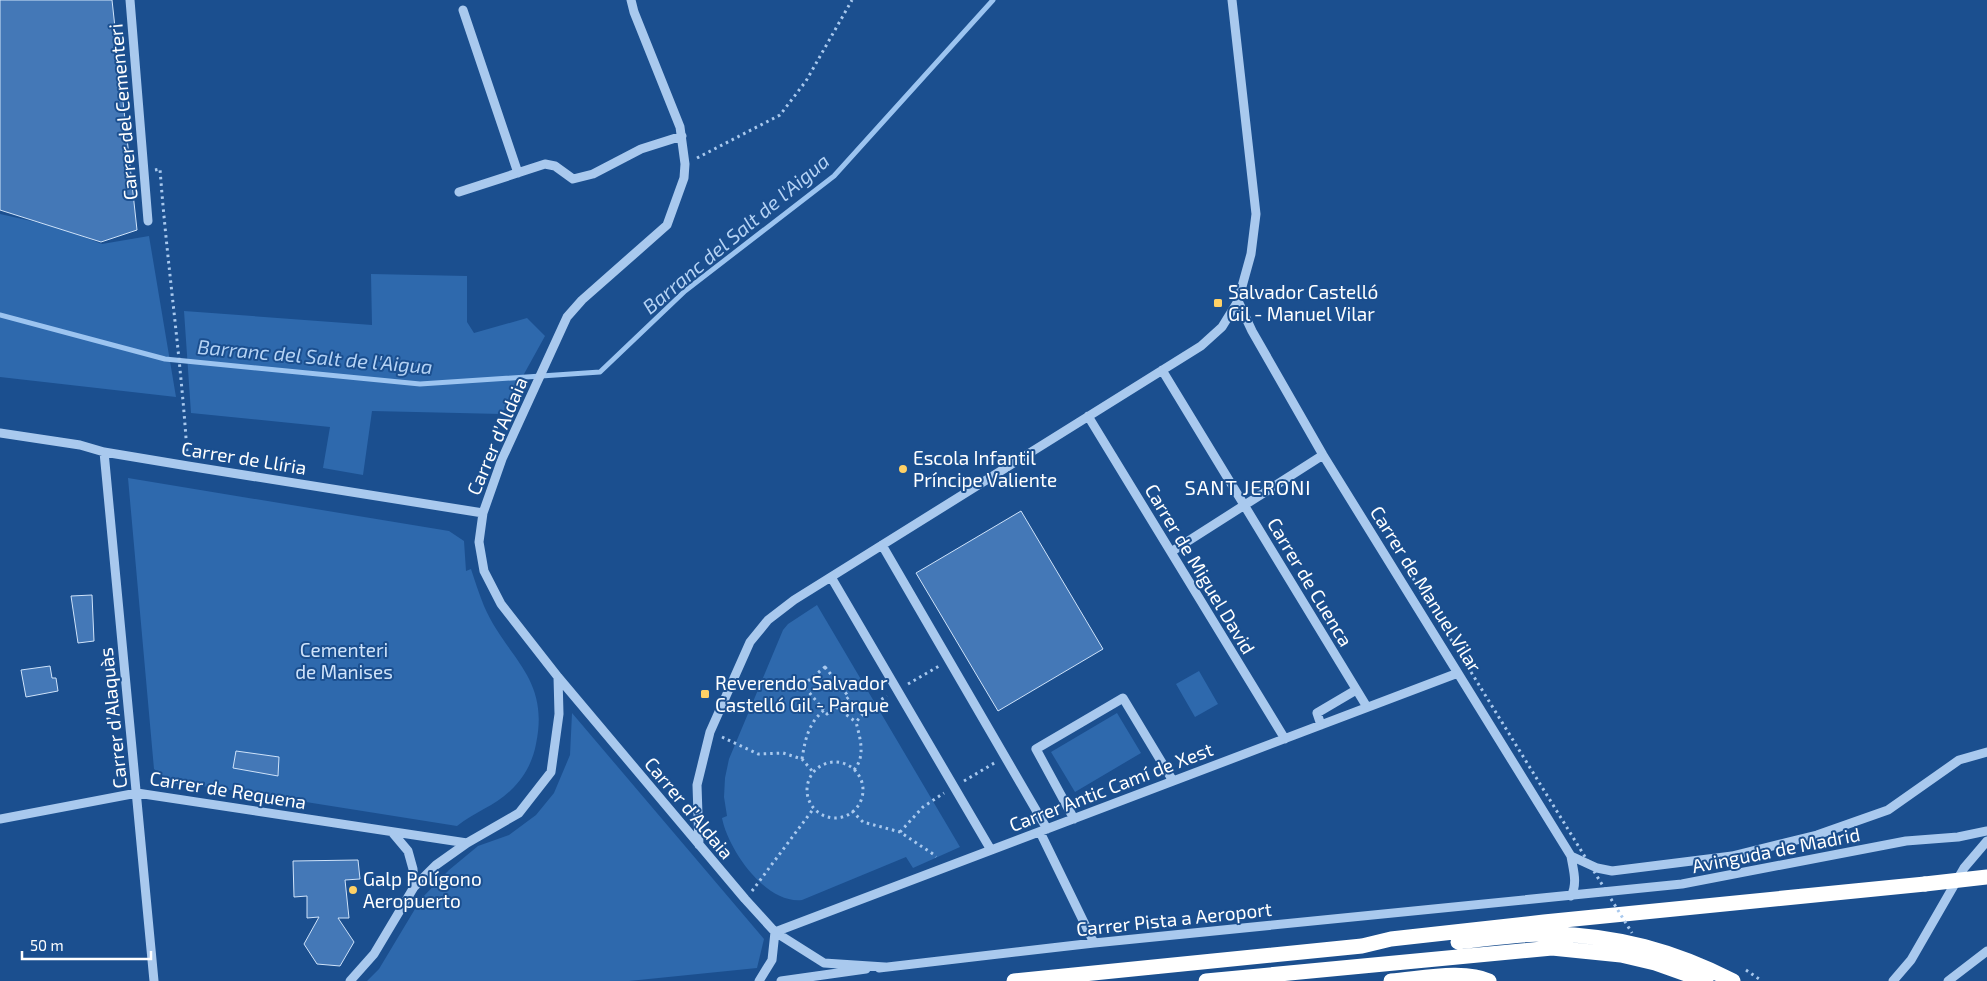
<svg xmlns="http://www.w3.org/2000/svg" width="1987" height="981" font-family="'Exo 2',sans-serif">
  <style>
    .green { fill: #2e69ad }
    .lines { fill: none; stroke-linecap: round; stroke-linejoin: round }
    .stream { stroke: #9cc4f0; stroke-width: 5 }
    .building { fill: #4478b7; stroke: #cfe3fa }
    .path { stroke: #a9c9ee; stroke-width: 3; stroke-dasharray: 2.5 4; stroke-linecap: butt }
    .minor { stroke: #a9c9ee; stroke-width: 9 }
    .highway { stroke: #fff; stroke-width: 15 }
    .path-bridge { stroke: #a9c9ee; stroke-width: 3; stroke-dasharray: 2.5 4; stroke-linecap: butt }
    .highway-bridge { stroke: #fff; stroke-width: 15 }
    .poi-dot { fill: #ffd166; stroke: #1b4f8f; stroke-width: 2 }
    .labels { text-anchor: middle; stroke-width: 4; stroke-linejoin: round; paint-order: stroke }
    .street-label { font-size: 19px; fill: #fff; stroke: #1b4f8f }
    .poi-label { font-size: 19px; fill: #fff; stroke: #1b4f8f; text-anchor: start }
    .park-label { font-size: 19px; fill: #cfe3fa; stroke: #1b4f8f }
    .water-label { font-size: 20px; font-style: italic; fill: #b5d3f5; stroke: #1b4f8f }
    .neighbourhood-label { font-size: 20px; letter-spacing: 1px; fill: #fff; stroke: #1b4f8f }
  </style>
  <rect width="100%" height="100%" fill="#1b4f8f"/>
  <path class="green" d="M0,214l58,13 44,17 47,-8 27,161 -176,-20z
    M371,274l96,2v46l7,11 53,-15 18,18 -43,78 -130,-3 -9,64 -40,-7 7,-41 -139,-14 -7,-102 188,14z
    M128,478l321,53 15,10 2,30 5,-2c4,12 8,25 13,37 23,53 66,71 52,138 -3,17 -12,34 -25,46 -16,16 -37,22 -54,36l-246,-39 -37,-3 -20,-15z
    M817,605l143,242 -47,21 -7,-11 -104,43c-37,4 -74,-51 -80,-82l5,-2 -3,-19 1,-19 4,-19 54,-129 5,-6z
    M1199,671l19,33 -23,13 -19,-33z
    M572,713l192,226 -7,29 -128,13h-262l12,-12 42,-70 28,-29 29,-24 31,-11 27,-20 18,-22 16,-38z
    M1117,713l24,40 -66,39 -24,-40z"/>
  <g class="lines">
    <path class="stream" d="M0,315l165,44 255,25 180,-12 85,-81 149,-115 159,-176"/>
  </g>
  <path class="building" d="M0,0h112l25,230 -36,12 -101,-32z
    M1021,511l82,138 -105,62 -82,-138z
    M92,595l2,46 -16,2 -7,-47z
    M50,666l2,12h4l2,13 -32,6 -5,-27z
    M236,751l43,6 -1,19 -45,-8z
    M358,860l2,19 -15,1 4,38h-11l16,24 -14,24 -23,-2 -13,-20 15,-27 -12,1v-22l-13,1 -1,-36z"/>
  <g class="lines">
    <path class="path" d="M697,158l83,-43 26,-34 46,-81
      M155,170l5,-1c7,95 21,189 27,284
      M825,667l24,30 -22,17 -24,-29z
      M908,684l31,-18
      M836,707l20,15
      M722,737l36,17 25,-1 19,6 11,13
      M802,759c3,-19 6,-35 22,-49
      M807 790a28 28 0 1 1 56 0a28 28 0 1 1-56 0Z
      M854,770c12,-14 6,-32 2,-48l13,-15 18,-11
      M964,781l32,-19
      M852,811l11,11 37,10 33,22 3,3
      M900,832l23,-25 21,-14
      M752,891l62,-83
      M1746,970l16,11"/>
    <path class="minor" d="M130,0l18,221
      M631,0l3,12 46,115 5,37 -1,14 -17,47 -85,75 -15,17 -65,142 -19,54 -4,29 5,29 17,33 57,73 187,222 30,33 49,31 61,4
      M463,10l55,163
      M459,192l86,-28 10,2 18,13 20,-5 48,-25 41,-13
      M1238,301l14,30 71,124 248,401c2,13 7,27 0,40
      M1162,370l205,337
      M1088,416l197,323
      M0,433l80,12 24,7 84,14 295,47
      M104,452l50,529
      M882,545l165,284
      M1171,552l152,-97
      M831,577l160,273
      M1321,725l-4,-12 39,-23
      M0,819l137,-26 330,50
      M1074,819l-38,-70 87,-51 50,83
      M392,832l16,19 5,18 1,18
      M1040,832l54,111
      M699,845l-2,-60 13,-53 40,-90 18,-22 26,-20 407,-254 21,-19 16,-26 13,-47 5,-40 -24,-214
      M1571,856l26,12 15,3 120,-15 85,-21 71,-25 71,-50 28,-8
      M775,932l683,-259
      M879,968l215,-25 588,-59 224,-43 52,-4 29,-6
      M350,981l24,-27 40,-67 22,-22 31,-22 52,-30 32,-41 8,-58 -1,-37
      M759,981l13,-21 3,-28
      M781,981l85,-12
      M1893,981l18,-21 53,-92 23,-27
      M1948,981l39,-30"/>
    <path class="highway" d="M1458,942c30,-3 62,-9 92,-8 66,1 124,17 183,47
      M1014,981l348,-35 29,-7 153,-17 381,-38
      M1206,981l346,-33 69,7 34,8 51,18
      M1391,981c28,-2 73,-12 98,0"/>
    <path class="path-bridge" d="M1413,578l219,355"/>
    <path class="highway-bridge" d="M1925,884l62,-7"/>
  </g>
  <g class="poi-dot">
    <rect x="1213" y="298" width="10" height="10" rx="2.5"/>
    <circle cx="903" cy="469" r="5"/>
    <rect x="700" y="689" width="10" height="10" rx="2.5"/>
    <circle cx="353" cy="890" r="5"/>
  </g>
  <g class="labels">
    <g class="street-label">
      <text transform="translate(123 112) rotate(-95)" y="7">Carrer del Cementeri</text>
      <text transform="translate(497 436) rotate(-67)" y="7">Carrer d’Aldaia</text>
      <text transform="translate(244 458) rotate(9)" y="7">Carrer de Llíria</text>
      <text transform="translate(1200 569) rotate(59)" y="7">Carrer de Miguel David</text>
      <text transform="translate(1310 582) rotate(59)" y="7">Carrer de Cuenca</text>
      <text transform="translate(1426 589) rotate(58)" y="7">Carrer de Manuel Vilar</text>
      <text transform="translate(113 718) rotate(-96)" y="7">Carrer d’Alaquàs</text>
      <text transform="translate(1111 787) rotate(-21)" y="7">Carrer Antic Camí de Xest</text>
      <text transform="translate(228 790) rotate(9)" y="7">Carrer de Requena</text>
      <text transform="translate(689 808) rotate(50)" y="7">Carrer d’Aldaia</text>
      <text transform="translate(1776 850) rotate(-11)" y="7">Avinguda de Madrid</text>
      <text transform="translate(1174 919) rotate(-6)" y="7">Carrer Pista a Aeroport</text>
    </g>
    <g class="poi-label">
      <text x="1228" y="299">Salvador Castelló<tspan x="1228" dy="22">Gil - Manuel Vilar</tspan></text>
      <text x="913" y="465">Escola Infantil<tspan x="913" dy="22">Príncipe Valiente</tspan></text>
      <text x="715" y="690">Reverendo Salvador<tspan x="715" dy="22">Castelló Gil - Parque</tspan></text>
      <text x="363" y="886">Galp Polígono<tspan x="363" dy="22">Aeropuerto</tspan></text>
    </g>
    <g class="park-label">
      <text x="344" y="657">Cementeri<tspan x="344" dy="22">de Manises</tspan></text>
    </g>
    <g class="water-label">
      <text transform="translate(736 234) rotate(-40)" y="7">Barranc del Salt de l'Aigua</text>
      <text transform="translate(315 357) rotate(5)" y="7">Barranc del Salt de l'Aigua</text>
    </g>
    <g class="neighbourhood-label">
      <text x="1248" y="495">SANT JERONI</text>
    </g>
  </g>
  <path d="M22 951v8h129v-8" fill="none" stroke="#ffffff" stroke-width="2.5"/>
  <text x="30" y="951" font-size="15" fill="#ffffff" stroke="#1b4f8f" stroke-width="4" paint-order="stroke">50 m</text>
</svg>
